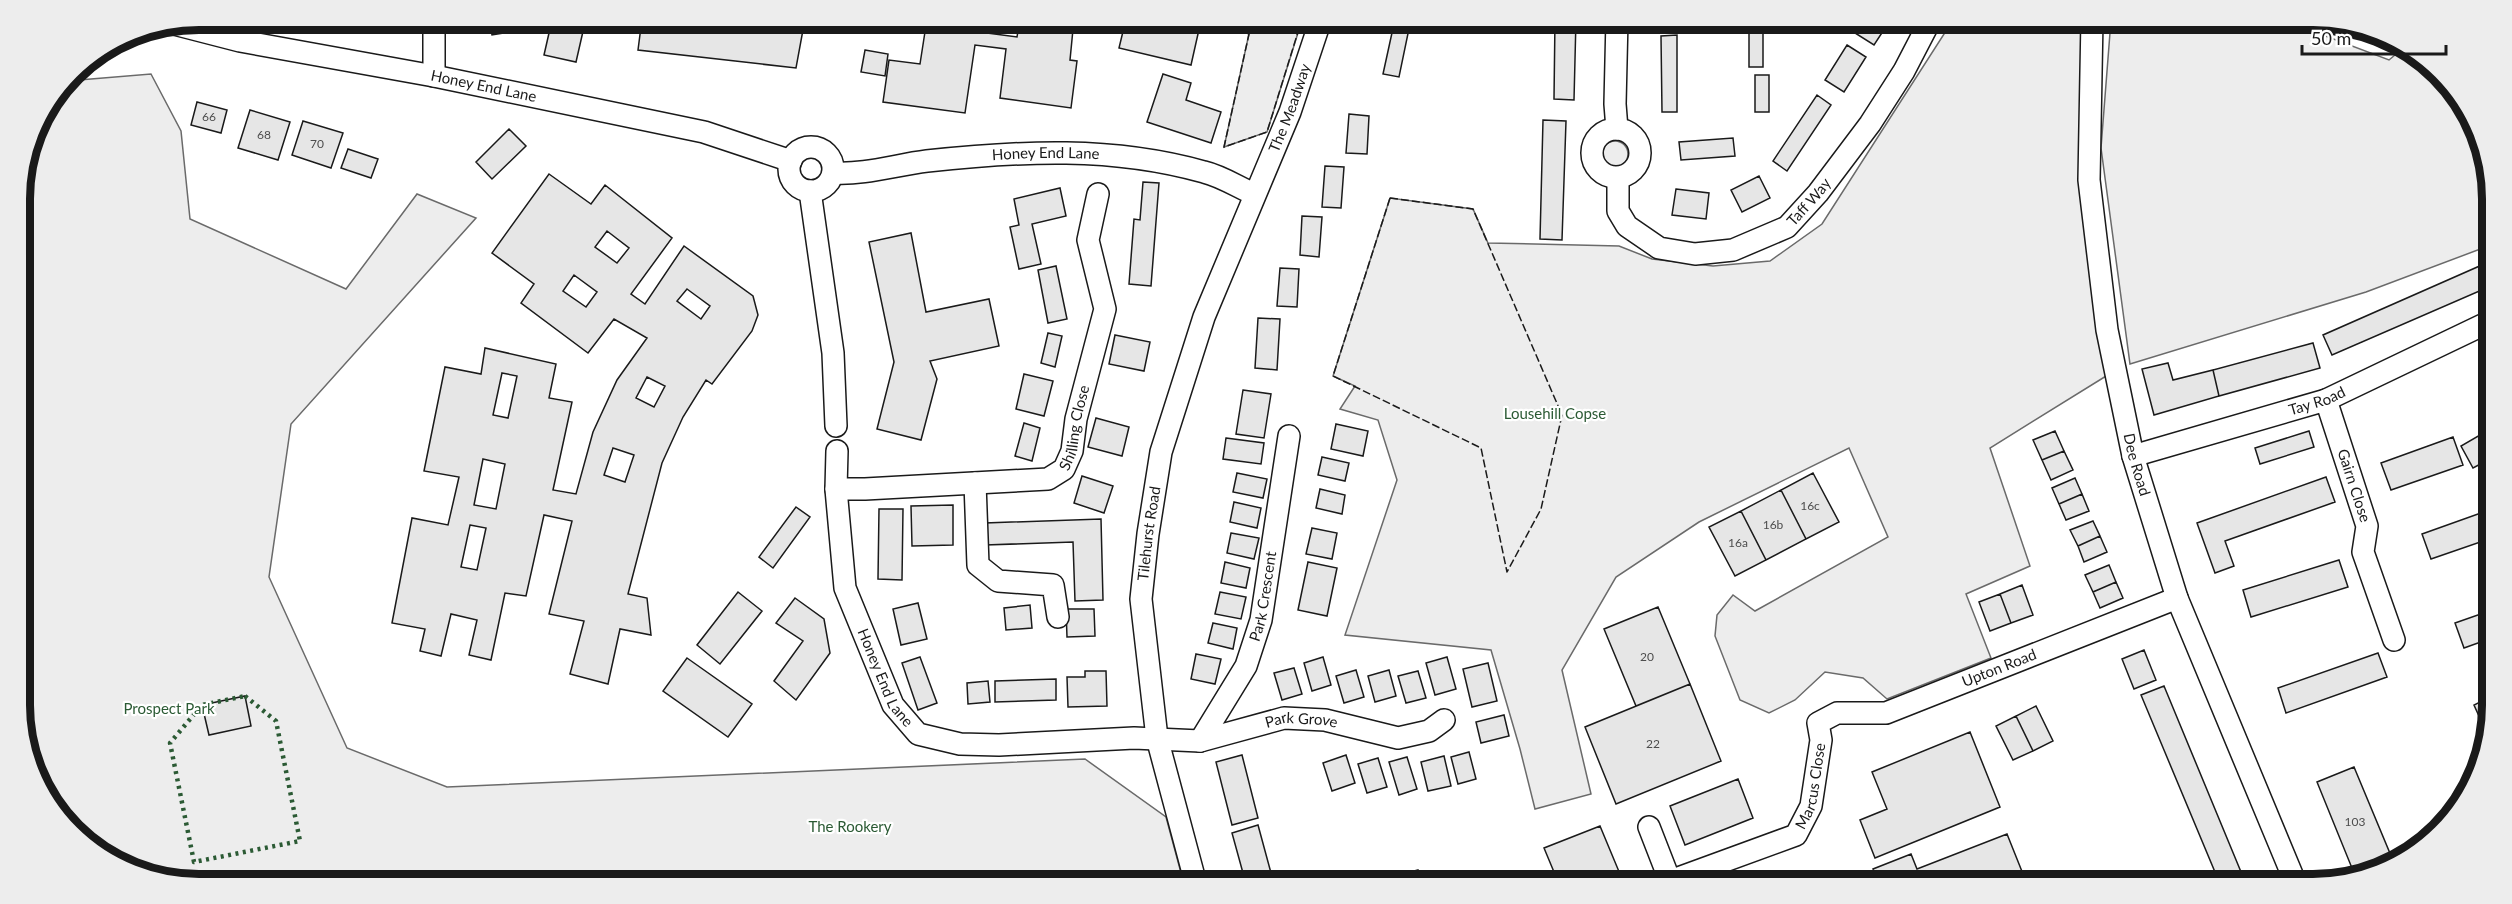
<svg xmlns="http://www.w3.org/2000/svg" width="2512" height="904" font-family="Lato,sans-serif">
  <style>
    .green { fill: #ededed; stroke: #6a6a6a; stroke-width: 1.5 }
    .building { fill: #e6e6e6; stroke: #1a1a1a; stroke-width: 1.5; fill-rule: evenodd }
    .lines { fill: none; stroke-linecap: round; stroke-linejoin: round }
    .minor-casing { stroke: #1a1a1a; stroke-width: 24 }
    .minor { stroke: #fff; stroke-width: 21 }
    .hedge { stroke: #2b5a34; stroke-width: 4.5; stroke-dasharray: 3 4.5; stroke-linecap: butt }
    .fence { stroke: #1a1a1a; stroke-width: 1.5; stroke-dasharray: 8 3; stroke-linecap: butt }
    .labels { text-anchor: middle; stroke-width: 4.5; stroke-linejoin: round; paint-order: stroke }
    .number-label { font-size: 12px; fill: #4d4d4d }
    .street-label { font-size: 15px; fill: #1a1a1a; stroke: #fff }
    .park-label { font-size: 15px; fill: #2b5a34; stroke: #fff }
    .rim { fill: none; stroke: #1a1a1a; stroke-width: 8 }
  </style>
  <rect width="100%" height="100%" fill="#fff"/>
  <path class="green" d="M1218,20h84l-35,112 -43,15 25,-113z
    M1953,20h131l27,353 -121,75 40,118 -64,28 25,64 -104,41 -24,-21 -38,-6 -30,28 -26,13 -29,-13 -25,-64 2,-21 16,-20 22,16 133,-74 -39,-89 -150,74 -83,55 -54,93 29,124 -56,15 -15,-60 -29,-99 -146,-15 52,-155 -19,-60 -38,-11 15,-23 -22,-10 57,-178 83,11 15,34 131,3 33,13 61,7 57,-5 52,-37z
    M2111,20h172l106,40 12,-10 47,31 26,39 17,55v70l-125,47 -236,72 -29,-216z
    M151,74l30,57 9,88 156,70 71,-95 59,24 -185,206 -22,153 78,171 100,39 638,-28 81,58 18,67h-985l-58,-9 -77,-51 -41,-84 -3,-553 18,-68 29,-38z
    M1602 154a13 13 0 1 1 26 0a13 13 0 1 1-26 0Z"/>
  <path class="building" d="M489,19h24l3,12 -24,4z
    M642,19h163l-9,49 -158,-18z
    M927,19h55l-2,13 37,5 3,-18h54l-4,41 7,1 -6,47 -71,-10 6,-49 -31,-4 -10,68 -82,-11 6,-42 31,4z
    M1126,19h51l23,6 -9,40 -72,-17z
    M1395,19h16l-12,58 -16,-3z
    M1555,19h21l-2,81 -20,-1z
    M1749,19h14v48h-14z
    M1864,19h27l-17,26 -19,-12z
    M552,20l32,7 -8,35 -32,-7z
    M1677,35v77h-15l-1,-76z
    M1847,45l19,12 -22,35 -19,-12z
    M865,50l23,4 -3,22 -24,-4z
    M1163,74l28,9 -5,17 35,12 -10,31 -64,-21z
    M1755,75h14v37h-14z
    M1817,95l14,10 -44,66 -14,-10z
    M197,102l30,8 -6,23 -30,-8z
    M250,110l40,12 -12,38 -40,-12z
    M1349,114l20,2 -2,38 -21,-1z
    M1543,120l23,1 -4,119 -22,-1z
    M303,121l40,12 -12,35 -39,-13z
    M509,129l17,17 -34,33 -16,-17z
    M1733,138l2,18 -54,4 -2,-18z
    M348,149l30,10 -7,19 -30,-10z
    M1325,166l19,1 -3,41 -19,-1z
    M549,174l42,30 14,-19 67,53 -41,56 14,10 39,-58 69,50 5,19 -6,16 -40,53 -6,-4 -23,37 -21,46 -34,131 19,4 4,37 -31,-6 -12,55 -38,-10 14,-53 -35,-7 23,-93 -28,-6 -18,81 -21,-3 -14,67 -22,-5 8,-35 -26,-6 -10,42 -21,-5 5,-22 -33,-6 20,-105 36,7 11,-48 -35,-6 21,-104 36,7 4,-26 71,16 -7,34 23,4 -19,88 23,4 17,-62 24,-52 30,-42 -33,-19 -26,34 -67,-50 13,-19 -42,-31zM607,231l22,17 -12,15 -22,-16zM574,275l23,17 -11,15 -23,-16zM687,289l23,17 -9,13 -24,-18zM502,373l15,3 -9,42 -15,-3zM647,377l18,9 -11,21 -18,-9zM613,448l21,7 -9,27 -21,-7zM483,459l22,5 -9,45 -22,-4zM470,525l16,3 -9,42 -16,-3z
    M1759,176l11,22 -28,14 -11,-22z
    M1143,182l16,1 -8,103 -22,-2 5,-65 6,1z
    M1060,188l6,28 -34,8 9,40 -22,5 -9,-42 9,-2 -5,-26z
    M1676,189l33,4 -3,26 -34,-4z
    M1302,216l20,1 -3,40 -19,-2z
    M911,233l15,79 63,-13 10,47 -69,15 7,18 -16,61 -44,-11 17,-67 -25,-120z
    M2491,261v25l-159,69 -9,-20z
    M1056,266l11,53 -19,4 -10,-53z
    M1280,268l19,1 -2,38 -20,-1z
    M1258,318l22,1 -3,51 -22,-2z
    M1048,333l14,3 -7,31 -14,-4z
    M1115,335l35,7 -6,29 -35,-7z
    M2313,343l7,25 -101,28 -6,-26z
    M2168,363l5,17 40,-10 6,26 -65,19 -12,-46z
    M1024,374l29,7 -9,35 -28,-7z
    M1243,390l28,4 -7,44 -28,-4z
    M1096,418l33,9 -7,29 -34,-9z
    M1024,423l16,5 -8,33 -17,-5z
    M1336,424l32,7 -5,25 -32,-7z
    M2492,428v30l-19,10 -12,-22z
    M2055,431l9,20 -22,9 -9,-20z
    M2309,431l5,16 -54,17 -5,-16z
    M2453,437l10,28 -72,25 -10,-27z
    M1226,438l38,5 -3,21 -38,-5z
    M2064,451l9,19 -22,10 -9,-20z
    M1322,457l27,6 -4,18 -27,-6z
    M1237,473l30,6 -4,19 -30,-6z
    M1813,473l26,49 -33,17 -25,-49z
    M1082,476l31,10 -9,27 -30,-10z
    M2326,477l9,25 -110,39 9,25 -19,7 -18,-50z
    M2075,478l7,16 -23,10 -7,-16z
    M1320,489l25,6 -3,19 -26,-6z
    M1781,490l25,49 -40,21 -25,-49z
    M2082,494l7,17 -23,9 -7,-16z
    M1234,502l27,6 -4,20 -27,-6z
    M953,505v40l-41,1 -1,-40z
    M796,507l14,10 -37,51 -14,-11z
    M879,509h24l-1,71 -24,-1z
    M2492,509v29l-61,21 -9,-25z
    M1741,511l25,49 -31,16 -26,-49z
    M1101,519l2,81 -28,1 -2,-59 -88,3v-22z
    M2093,521l7,15 -22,10 -8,-16z
    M1312,528l25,5 -5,26 -26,-5z
    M1231,533l28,5 -5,21 -27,-6z
    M2100,536l7,16 -23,10 -6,-16z
    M2339,560l9,27 -97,30 -8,-27z
    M1225,562l25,6 -4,20 -25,-5z
    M1308,562l29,6 -10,48 -29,-6z
    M2109,565l7,17 -23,10 -8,-17z
    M2116,582l7,16 -23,10 -7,-16z
    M2022,585l11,30 -22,8 -11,-29z
    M738,592l24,19 -42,53 -23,-19z
    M1220,592l26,5 -5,22 -26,-5z
    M2000,594l11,29 -21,8 -11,-29z
    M795,598l29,21 6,34 -34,47 -22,-19 29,-40 -27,-18z
    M918,603l9,36 -26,6 -8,-36z
    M1030,605l2,23 -26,2 -2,-22z
    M1658,607l32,77 -54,22 -32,-77z
    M1066,609h28l1,27 -28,1z
    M2492,610v28l-28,10 -9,-25z
    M1213,623l24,5 -4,21 -25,-6z
    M2144,650l12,30 -22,9 -12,-30z
    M2378,653l9,24 -101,36 -8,-25z
    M1196,654l25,5 -6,25 -24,-5z
    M920,657l17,46 -19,7 -16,-47z
    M1323,657l8,28 -19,6 -8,-28z
    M1447,657l9,32 -21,6 -9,-32z
    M687,658l65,46 -24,33 -65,-46z
    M1488,663l9,38 -25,6 -9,-38z
    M1294,668l8,26 -20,6 -8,-27z
    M1356,670l8,27 -20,6 -8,-27z
    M1389,670l7,26 -21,6 -7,-26z
    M1085,671h21l1,35 -39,1 -1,-30h18z
    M1418,671l8,27 -20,5 -8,-27z
    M1056,679v21l-61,2v-21z
    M988,681l2,21 -22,2 -1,-21z
    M1690,684l31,77 -105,43 -31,-77z
    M2164,686l82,198h-26l-79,-189z
    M245,696l6,30 -42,9 -7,-30z
    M2492,696l-2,25 -7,4 -9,-20z
    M2036,706l17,35 -20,10 -17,-35z
    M1504,715l5,21 -28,7 -5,-21z
    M2016,716l17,35 -20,9 -17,-34z
    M1970,732l30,75 -125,51 -15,-38 27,-11 -15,-37z
    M1469,752l7,27 -18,5 -7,-27z
    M1242,755l16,63 -26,7 -16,-63z
    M1346,755l9,28 -23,8 -9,-28z
    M1444,756l7,30 -23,5 -7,-29z
    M1407,757l10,32 -18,6 -10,-33z
    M1378,758l9,29 -20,6 -9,-29z
    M2354,767l40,96 -23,12 -15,3 -39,-96z
    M1738,779l15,39 -68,27 -15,-39z
    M1258,825l16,59h-28l-14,-51z
    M1600,826l20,48 -26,10h-35l-15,-36z
    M2007,834l20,50h-148l-6,-15 38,-15 6,15z
    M1418,870l4,14h-23l-3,-8z
    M1620,874l4,10h-30z"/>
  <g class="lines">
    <g class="minor-casing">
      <g id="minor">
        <path d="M434,19v57"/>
        <path d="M1617,19l-2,85 2,25"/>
        <path id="s1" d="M2092,19l-3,161 18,150 26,126 44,142 119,286"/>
        <path id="s2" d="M174,24l66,17 194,35 270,56 87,29"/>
        <circle cx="1616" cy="153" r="24"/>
        <circle cx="811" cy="169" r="22"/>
        <path id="s3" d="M833,173c32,2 62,-8 94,-12 94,-10 185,-15 277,11 17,4 34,15 50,22"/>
        <path id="s4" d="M1618,178v33l9,15 32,22 36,6 38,-4 54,-23 31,-34 52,-69 34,-53 27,-52"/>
        <path d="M810,191l23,162 3,73"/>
        <path id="s5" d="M2326,400l41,126 -4,26 31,88"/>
        <path id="s6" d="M837,451l-1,38 9,99 48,117 25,29 42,10 39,1 135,-7 66,3 84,-23 41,2 73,18 31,-7 15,-11"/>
        <path id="s7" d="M2133,456l193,-56 165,-79"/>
        <path d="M975,483l3,82 20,16 55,4 5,32"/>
        <path id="s8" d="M836,489h29l183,-10 16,-10 8,-18 4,-32 29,-110 -17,-69 10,-46"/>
        <path id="s9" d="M1200,741l46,-75 15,-46 28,-184"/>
        <path id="s10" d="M1649,827l21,54 126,-46 15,-29 10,-66 -3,-17 19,-10h49l291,-115"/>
        <path id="s11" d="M1196,884l-39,-146 -16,-139 7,-65 13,-82 43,-135 86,-205 31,-93"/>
      </g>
    </g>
    <use href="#minor" class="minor"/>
    <path class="hedge" d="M245,696l31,25 24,120 -106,21 -24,-119 32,-38z"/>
    <path class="fence" d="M1218,19l31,15 -25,113 43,-15 35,-113
      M1390,198l83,11 89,206 -21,94 -34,63 -26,-124 -148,-72z"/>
  </g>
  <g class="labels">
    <g class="number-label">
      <text x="209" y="121">66</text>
      <text x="264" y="139">68</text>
      <text x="317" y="148">70</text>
      <text x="1810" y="510">16c</text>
      <text x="1773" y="529">16b</text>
      <text x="1738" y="547">16a</text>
      <text x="1647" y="661">20</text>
      <text x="1653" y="748">22</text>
      <text x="2355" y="826">103</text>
    </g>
    <g class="street-label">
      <text dy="5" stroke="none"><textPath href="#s2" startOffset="316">Honey End Lane</textPath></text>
      <text dy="5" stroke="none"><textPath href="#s11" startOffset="807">The Meadway</textPath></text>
      <text dy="5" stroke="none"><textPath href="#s3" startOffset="214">Honey End Lane</textPath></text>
      <text dy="5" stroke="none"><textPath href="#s4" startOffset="256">Taff Way</textPath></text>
      <text dy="5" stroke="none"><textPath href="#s7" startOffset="192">Tay Road</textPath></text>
      <text dy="5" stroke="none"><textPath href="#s8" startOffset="274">Shilling Close</textPath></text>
      <text dy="5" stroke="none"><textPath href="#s1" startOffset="450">Dee Road</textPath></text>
      <text dy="5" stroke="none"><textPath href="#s5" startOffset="90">Gairn Close</textPath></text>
      <text dy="5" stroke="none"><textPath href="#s11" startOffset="357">Tilehurst Road</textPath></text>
      <text dy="5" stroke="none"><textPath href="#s9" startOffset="160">Park Crescent</textPath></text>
      <text dy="5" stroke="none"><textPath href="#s10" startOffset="501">Upton Road</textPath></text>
      <text dy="5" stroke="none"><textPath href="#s6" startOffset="236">Honey End Lane</textPath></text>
      <text dy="5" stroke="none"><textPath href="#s6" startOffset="690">Park Grove</textPath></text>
      <text dy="5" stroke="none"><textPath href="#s10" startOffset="244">Marcus Close</textPath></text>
    </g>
    <g class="park-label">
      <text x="1555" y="419">Lousehill Copse</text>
      <text x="169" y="714">Prospect Park</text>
      <text x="850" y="832">The Rookery</text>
    </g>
  </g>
  <path d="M0 0H2512V904H0ZM199 30H2313A169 169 0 0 1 2482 199V705A169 169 0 0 1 2313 874H199A169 169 0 0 1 30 705V199A169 169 0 0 1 199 30Z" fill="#ededed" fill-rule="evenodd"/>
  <path class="rim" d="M199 30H2313A169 169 0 0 1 2482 199V705A169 169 0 0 1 2313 874H199A169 169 0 0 1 30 705V199A169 169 0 0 1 199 30Z"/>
  <path d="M2302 45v9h144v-9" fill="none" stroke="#1a1a1a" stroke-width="3"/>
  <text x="2311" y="45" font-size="18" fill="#1a1a1a" stroke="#ffffff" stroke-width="4.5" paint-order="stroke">50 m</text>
</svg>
